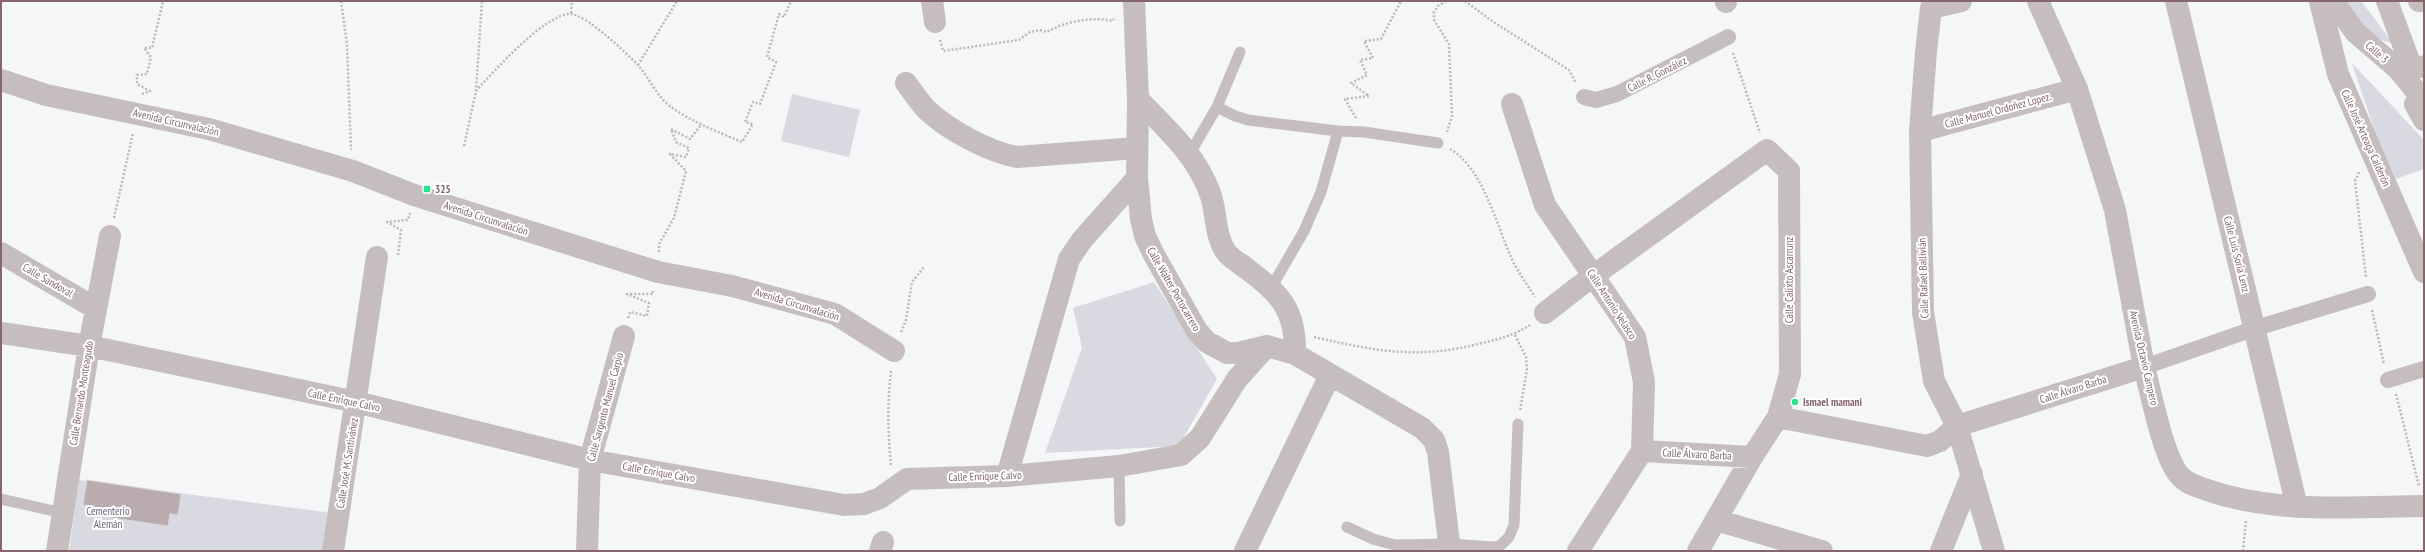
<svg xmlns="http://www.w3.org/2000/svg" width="2425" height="552" font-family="'PT Sans Narrow',sans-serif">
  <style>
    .green { fill: #d8d9e1 }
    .building { fill: #b9abae; stroke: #d6d8d8 }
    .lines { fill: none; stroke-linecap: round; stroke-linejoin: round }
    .path { stroke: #beb8b9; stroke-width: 2.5; stroke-dasharray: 2 2; stroke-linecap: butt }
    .service { stroke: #c6bdbf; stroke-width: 11 }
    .pedestrian { stroke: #c6bdbf; stroke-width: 16 }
    .minor { stroke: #c6bdbf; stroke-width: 22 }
    .tertiary { stroke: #c6bdbf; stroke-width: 22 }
    .minor-bridge { stroke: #c6bdbf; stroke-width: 22 }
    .poi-dot { fill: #26e48d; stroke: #fff; stroke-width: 1.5 }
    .labels { text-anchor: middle; stroke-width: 4; stroke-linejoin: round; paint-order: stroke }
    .street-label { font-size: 11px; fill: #85666d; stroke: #fff }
    .poi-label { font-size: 11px; font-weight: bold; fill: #85666d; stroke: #fff; text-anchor: start }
    .park-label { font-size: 11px; fill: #67657c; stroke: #fff }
  </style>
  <rect width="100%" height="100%" fill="#f4f6f7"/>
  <path class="green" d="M2338,1h23l32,42c-22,-2 -40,-28 -55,-42z
    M2352,63l72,77v29l-28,10 -20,-44z
    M792,94l68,16 -11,47 -68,-16z
    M1154,282l63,97 -38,67 -134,7 37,-105 -9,-40z
    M79,480l254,33 -5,38h-259z"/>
  <path class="building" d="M87,480l94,14 -3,21 -8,-1 -2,12 -75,-11 2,-9 -12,-1z"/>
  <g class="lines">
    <path class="path" d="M341,1l6,44 4,105
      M1446,1l-8,5 -4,6v8l15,24 3,72 -5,16
      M1465,1l27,20 77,49 7,13
      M571,13l1,-12
      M940,40l3,11 76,-11 11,-8 10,-2 7,2c17,-10 45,-16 65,-11l2,-2
      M1733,53l27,80
      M638,65l39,-64
      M476,91c17,-19 69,-77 94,-77 16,0 55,38 67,50 12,13 20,33 34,43 21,15 47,25 71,35l11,-18 -8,-2 8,-20 7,2 16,-42 -9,-5 12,-43 5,3 7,-16
      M142,94l8,-3 -13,-7v-9l10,-1 4,-17 -7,-9h8l11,-47
      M1356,118l-11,-19 24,-3 -18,-13 16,-8 -7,-15 13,-2 -9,-17 17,-2 20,-38
      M464,146l12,-55 6,-90
      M1450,149c33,19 46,75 61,108 6,14 16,27 24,40
      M2359,172l-4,9 11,96
      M114,218l19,-85
      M659,252v-8l15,-26 12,-47 -16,-17 16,3 3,-9 -13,-6 -5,-13 19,10 11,-14
      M398,255l3,-25 -14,-8 21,-2 2,-7
      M2372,310l12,54
      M628,318l2,-6 17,4 2,-13 -22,-9h26v-3
      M901,332l5,-12 6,-38 12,-15
      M1515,335l11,22 1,12 -7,42
      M1314,337c62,14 104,23 168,6 18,-4 32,-8 48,-18
      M891,371c-4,32 -3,63 0,95
      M2396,394l23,92
      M2243,551l3,-31"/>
    <path class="service" d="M1217,107l18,9 13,4 90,11 26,1 74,11
      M1190,153l27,-46 23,-55
      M1271,288l33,-57 17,-39 17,-61
      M1119,466l1,55
      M1,499l62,14
      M1347,527l26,12 22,6 54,-1 43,3 9,-2 8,-8 5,-12 4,-101"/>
    <path class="pedestrian" d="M1584,97l12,3 21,-6 111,-57
      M2144,367l112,-39 112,-34
      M2388,380l36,-11"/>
    <path class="minor" d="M932,1l3,21
      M1134,1l4,98 -1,79 4,41 4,17 8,17 44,78 10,11 20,11h11l29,-7 28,8 127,74 12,12 4,12 12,99
      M2176,1l121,506
      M2320,1l18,73 86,198
      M2387,1l24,65
      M2419,1h5
      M1726,2v-1
      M2399,70l25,31
      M1,80l45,15 163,34 144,42 61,24 244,77 74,14 103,28 59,37
      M906,83c7,9 13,19 21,27 21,20 62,42 90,47l120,-9
      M2420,96l-5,8 9,16
      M1138,99c28,30 58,55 72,94 7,18 4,42 16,59 4,6 15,12 21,17 34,25 49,42 48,85
      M1512,104l33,101 90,132 9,45 -2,69 -64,100
      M1920,131l157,-42
      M1,253l94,55
      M1615,260l152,-110 22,21 1,203 -12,43 -26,40 -54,94
      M1545,313l32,-25
      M1,333l88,13 267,56 234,58 254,45 20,-1 16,-6 27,-19 100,-3 112,-10 62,-11 19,-17 37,-59 30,-33
      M2144,367c7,25 19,91 36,109 7,8 17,10 27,14 69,24 145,17 217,16
      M1778,417l149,29 13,-5 17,-15
      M1642,451l110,6
      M1007,476l62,-217 13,-19 55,-62
      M1716,520l106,31
      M57,551l32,-205 21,-110
      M333,551l44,-294
      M587,551l3,-91 34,-124
      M880,551l3,-9
      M1245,551l85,-176
      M1941,551l31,-77"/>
    <path class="tertiary" d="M1934,1l-3,7 -5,44 -6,79 3,181 11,69 23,45 37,125
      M2333,1l22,31 44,38 12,-4 13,1
      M1931,8l30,-7
      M1957,426l187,-59 -29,-157 -38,-121 -39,-88"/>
    <path class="minor-bridge" d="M1577,288l38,-28"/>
  </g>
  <g class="poi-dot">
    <rect x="423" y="185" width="8" height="8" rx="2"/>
    <circle cx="1795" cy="402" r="4"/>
  </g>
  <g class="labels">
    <g class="street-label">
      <text transform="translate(2377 52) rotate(41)" y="4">Calle 3</text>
      <text transform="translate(1657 74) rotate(-27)" y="4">Calle R. González</text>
      <text transform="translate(1998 110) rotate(-15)" y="4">Calle Manuel Ordoñez Lopez.</text>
      <text transform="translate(176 122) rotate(13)" y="4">Avenida Circunvalación</text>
      <text transform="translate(2366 138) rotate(66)" y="4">Calle José Arteaga Calderón</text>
      <text transform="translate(486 218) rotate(18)" y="4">Avenida Circunvalación</text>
      <text transform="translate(2237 254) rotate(76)" y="4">Calle Luis Soria Lenz</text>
      <text transform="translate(1923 278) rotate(-92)" y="4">Calle Rafael Ballivián</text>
      <text transform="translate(48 280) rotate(30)" y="4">Calle Sandoval</text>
      <text transform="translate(1789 280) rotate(-90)" y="4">Calle Calixto Ascarrunz</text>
      <text transform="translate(1174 289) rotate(60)" y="4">Calle Walter Portocarrero</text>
      <text transform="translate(797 304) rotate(17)" y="4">Avenida Circunvalación</text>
      <text transform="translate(1612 304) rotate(57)" y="4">Calle Antonio Velasco</text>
      <text transform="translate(2144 358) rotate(77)" y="4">Avenida Octavio Campero</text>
      <text transform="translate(2073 389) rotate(-18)" y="4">Calle Álvaro Barba</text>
      <text transform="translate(81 393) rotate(-81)" y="4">Calle Bernardo Monteagudo</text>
      <text transform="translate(344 400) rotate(12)" y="4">Calle Enrique Calvo</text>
      <text transform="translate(605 407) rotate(-75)" y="4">Calle Sargento Manuel Carpio</text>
      <text transform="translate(1697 454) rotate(3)" y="4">Calle Álvaro Barba</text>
      <text transform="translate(347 463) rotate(-81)" y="4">Calle José M. Santiváñez</text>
      <text transform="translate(659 472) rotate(10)" y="4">Calle Enrique Calvo</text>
      <text transform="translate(985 476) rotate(-2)" y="4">Calle Enrique Calvo</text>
    </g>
    <g class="poi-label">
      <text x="435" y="193">325</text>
      <text x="1803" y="406">Ismael mamani</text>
    </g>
    <g class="park-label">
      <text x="108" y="515">Cementerio<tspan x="108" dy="13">Alemán</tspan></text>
    </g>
  </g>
  <rect width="2425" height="552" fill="none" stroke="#85666d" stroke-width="4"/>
</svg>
